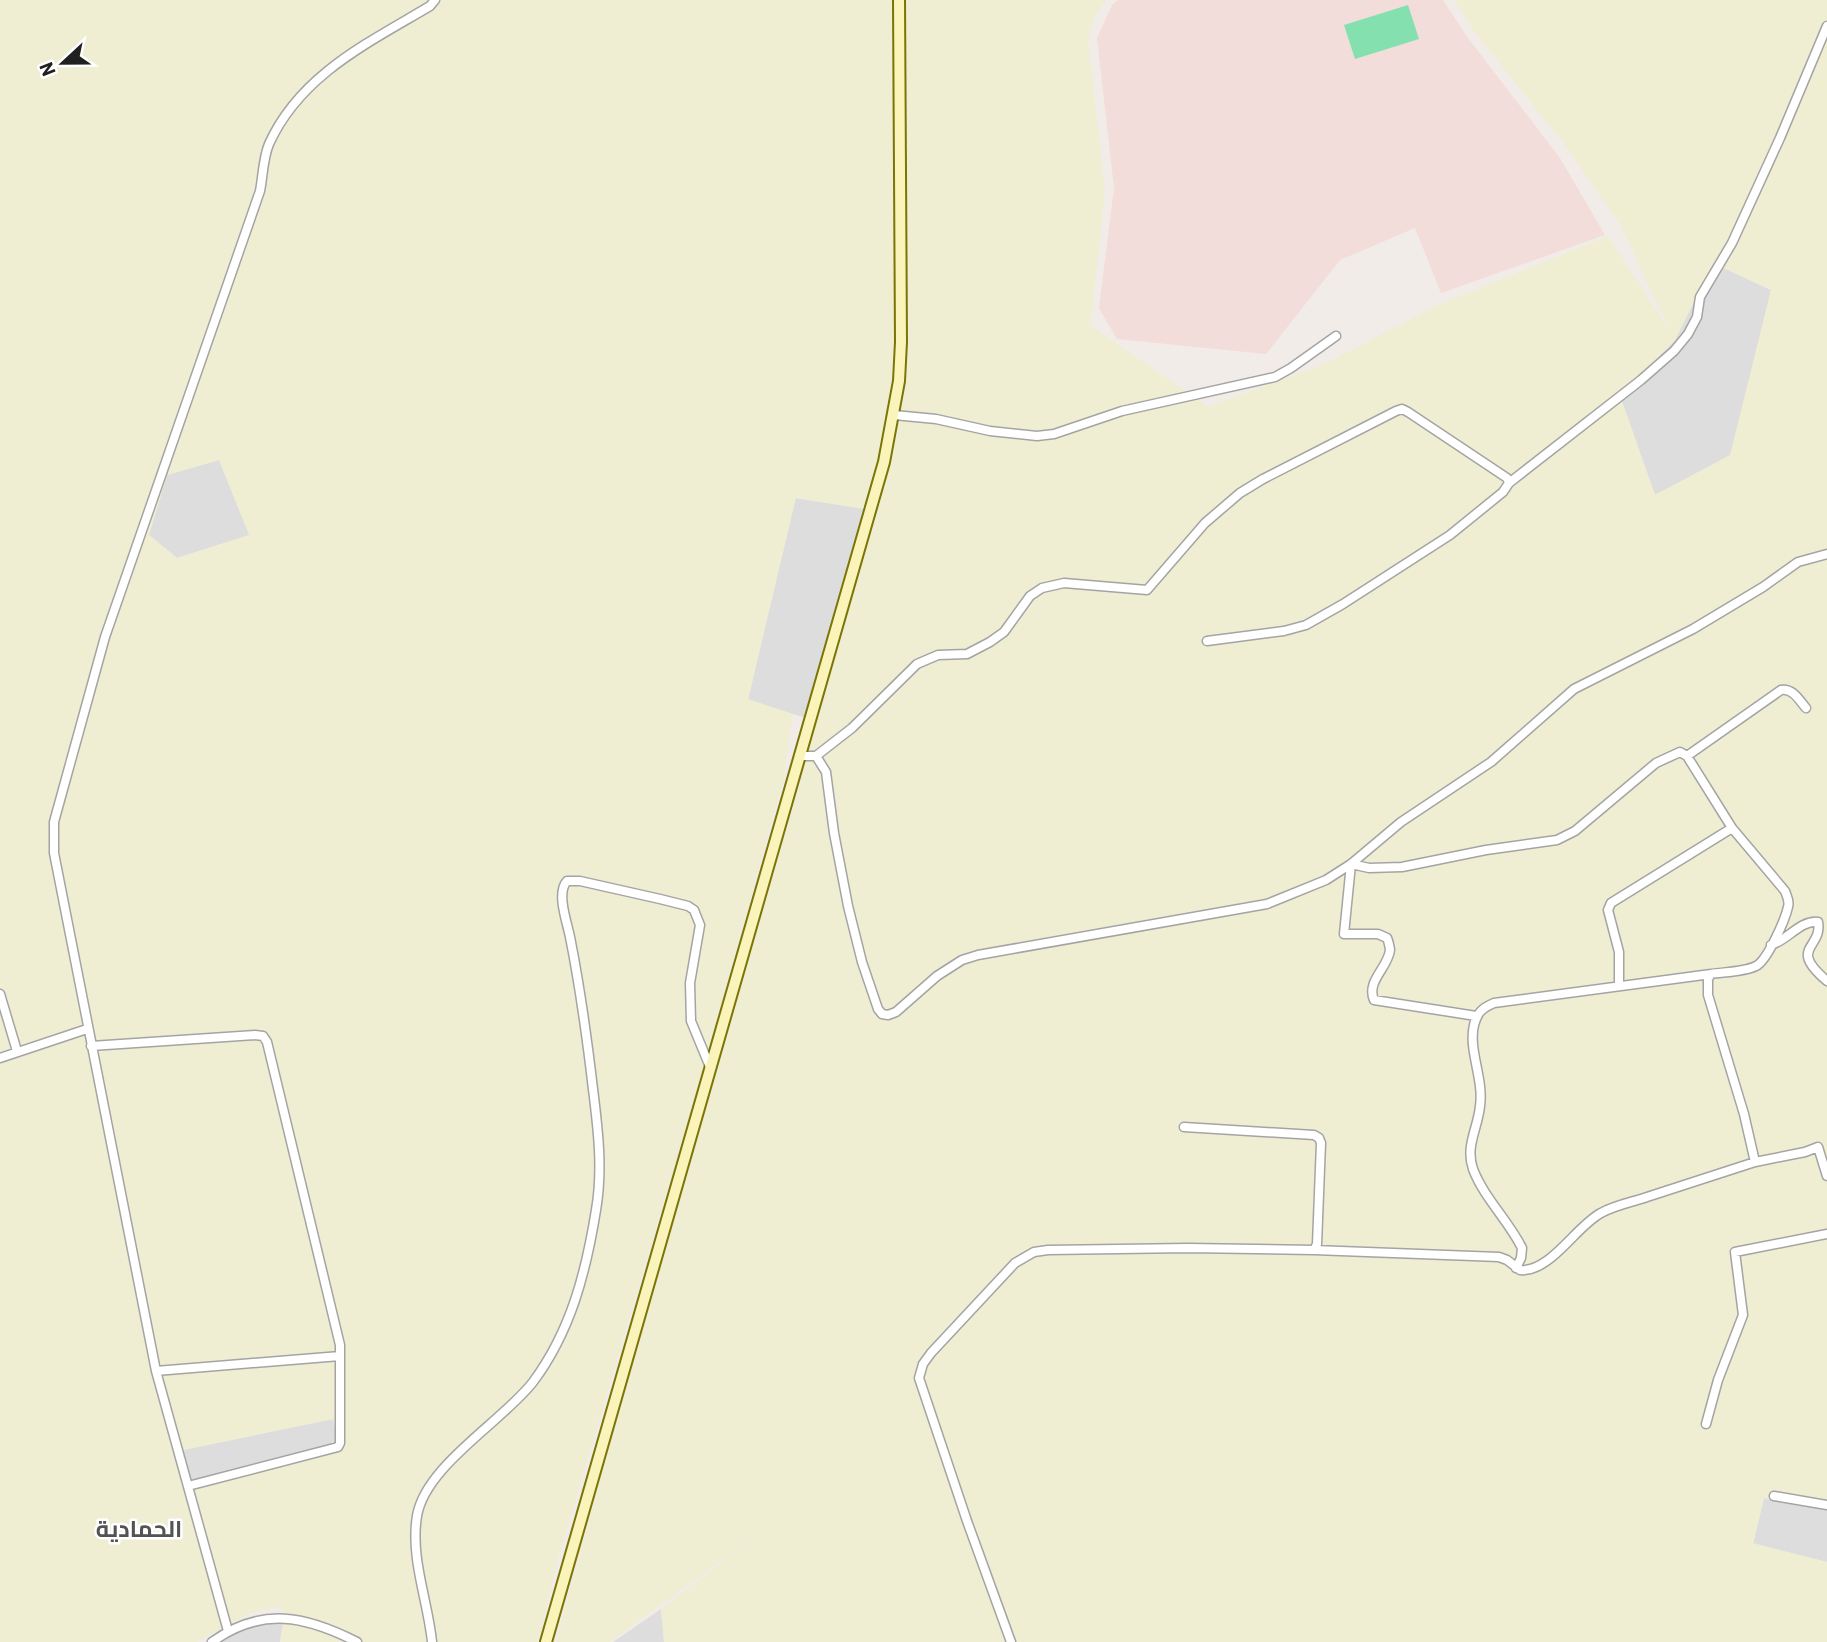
<svg xmlns="http://www.w3.org/2000/svg" width="1827" height="1642" font-family="Barlow,Cairo,sans-serif">
  <style>
    .residential { fill: #dedddd }
    .military { fill: #f2ddda }
    .farmland { fill: #efedd2; fill-rule: evenodd }
    .pitch { fill: #84e0af }
    .lines { fill: none; stroke-linecap: round; stroke-linejoin: round }
    .minor-casing { stroke: #a4a4a4; stroke-width: 11 }
    .secondary-casing { stroke: #7a7504; stroke-width: 14 }
    .minor { stroke: #fff; stroke-width: 8 }
    .secondary { stroke: #faf4bb; stroke-width: 10 }
    .labels { text-anchor: middle; stroke-width: 5; stroke-linejoin: round; paint-order: stroke }
    .quarter-label { font-size: 23px; font-weight: bold; fill: #535353; stroke: #fff }
  </style>
  <rect width="100%" height="100%" fill="#f1ece7"/>
  <path class="residential" d="M1713,263l58,27 -40,165 -76,40 -35,-99 55,-56z
    M219,460l31,75 -73,23 -28,-23 18,-60z
    M795,498l70,11 -56,210 -61,-19z
    M333,1419l6,28 -149,37 -7,-34z
    M1764,1498l63,11v53l-74,-18z
    M661,1609l3,33h-51z
    M284,1618l-4,24h-67l15,-11z"/>
  <path class="military" d="M1118,0h325l25,38 92,120 45,77 -164,58 -26,-65 -75,32 -74,94 -149,-15 -18,-31 15,-120 -17,-150 15,-33z"/>
  <path class="farmland" d="M0,0h1106l-13,19 -5,23 17,149 -15,134 118,82 121,-45 105,-55 174,-71 63,97 -50,-107 -56,-81 -91,-114 -20,-31h373v1509l-63,-11 -11,45 74,19v80h-1163l-3,-33 105,-81 -156,114h-54l83,-314 164,-554 -7,-5 69,-260 -69,-11 -48,201 45,15 -10,67 -87,312 -138,466 -20,83h-258l4,-24 -3,-12 -31,7 -54,29h-196zM1713,263l58,27 -41,165 -75,40 -35,-99 55,-56zM219,460l30,75 -72,23 -28,-23 18,-60zM333,1419l6,27 -149,38 -7,-34z"/>
  <path class="pitch" d="M1408,5l11,34 -64,20 -11,-34z"/>
  <g class="lines">
    <g class="minor-casing">
      <path id="minor" d="M894,415l42,4 54,12 47,5 17,-2 68,-23 153,-34 16,-9 45,-32
        M1207,641l77,-10 22,-6 37,-21 107,-69 53,-43 6,-9 132,-103 33,-29 14,-17 9,-17 3,-20 32,-54 48,-105 47,-112
        M799,756h17l10,16 8,61 14,73 14,56 16,47 4,5 6,1 8,-3 41,-36 25,-16 16,-5 289,-51 59,-24 25,-16 50,-42 90,-60 83,-73 119,-60 70,-42 35,-25 29,-8
        M816,756l36,-28 65,-64 21,-9 29,-1 23,-12 14,-10 26,-36 12,-8 22,-5 83,7 58,-67 35,-30 23,-14 133,-68 6,-2 6,3 99,66 2,5
        M1687,756l94,-66c12,-2 18,10 25,18
        M1771,945c17,-5 29,-25 47,-23 5,27 -31,25 9,59
        M1619,986v-34l-11,-42 3,-7 121,-75
        M0,994l17,57
        M1476,1016l-102,-16c-8,-19 14,-32 16,-50 0,-1 -2,-11 -3,-12l-9,-4h-34l7,-70 18,4 33,-1 84,-17 71,-10 18,-9 81,-68 24,-11 7,4 45,72 53,63c2,6 5,10 3,16 -3,13 -21,54 -32,59 -12,6 -32,6 -45,8l-3,5v16l36,119 11,48 50,-10 13,-5 9,29
        M91,1046l164,-11 8,1 4,6 73,303v98l-2,4 -150,39
        M0,1058l87,-29
        M1314,1250l185,7 8,3 13,10c30,3 56,-44 81,-57 14,-8 32,-11 46,-16 36,-12 72,-23 108,-35
        M1516,1268l5,-10 1,-10c-14,-28 -38,-50 -49,-79 -8,-23 5,-41 7,-63 4,-27 -12,-56 -6,-81 3,-12 8,-17 20,-22l217,-29
        M156,1371l184,-15
        M1706,1424l12,-44 25,-65 -8,-63 92,-18
        M1774,1496l53,9
        M228,1631l-72,-260 -102,-518v-31l51,-185 155,-446c3,-15 3,-33 9,-47 31,-69 99,-101 161,-138l5,-6
        M212,1642c50,-36 94,-26 145,0
        M432,1642c-4,-41 -22,-84 -15,-126 8,-50 86,-95 116,-134 38,-51 53,-110 63,-172 7,-40 2,-81 -3,-121 -6,-51 -13,-102 -23,-152 -3,-15 -14,-44 -3,-56h13l80,18 28,7 6,4 6,15 -10,58 1,38 19,46
        M1011,1642l-44,-121 -48,-143 4,-14 8,-11 84,-90 19,-11 14,-2 140,-2 126,2 3,-6 4,-101 -2,-5 -5,-3 -130,-8"/>
    </g>
    <g class="secondary-casing">
      <path id="secondary" d="M546,1642l338,-1180 15,-81 2,-39 -2,-342"/>
    </g>
    <use href="#minor" class="minor"/>
    <use href="#secondary" class="secondary"/>
  </g>
  <g class="labels">
    <g class="quarter-label">
      <text x="139" y="1537">الحمادية</text>
    </g>
  </g>
  <g transform="translate(63 63) rotate(248)" stroke="#ffffff" stroke-width="5" paint-order="stroke">
  <path d="M0-5L12 26L0 18L-12 26Z" fill="#202020"/>
  <text y="-10" font-size="19" font-weight="bold" text-anchor="middle" fill="#202020">N</text>
  </g>
</svg>
